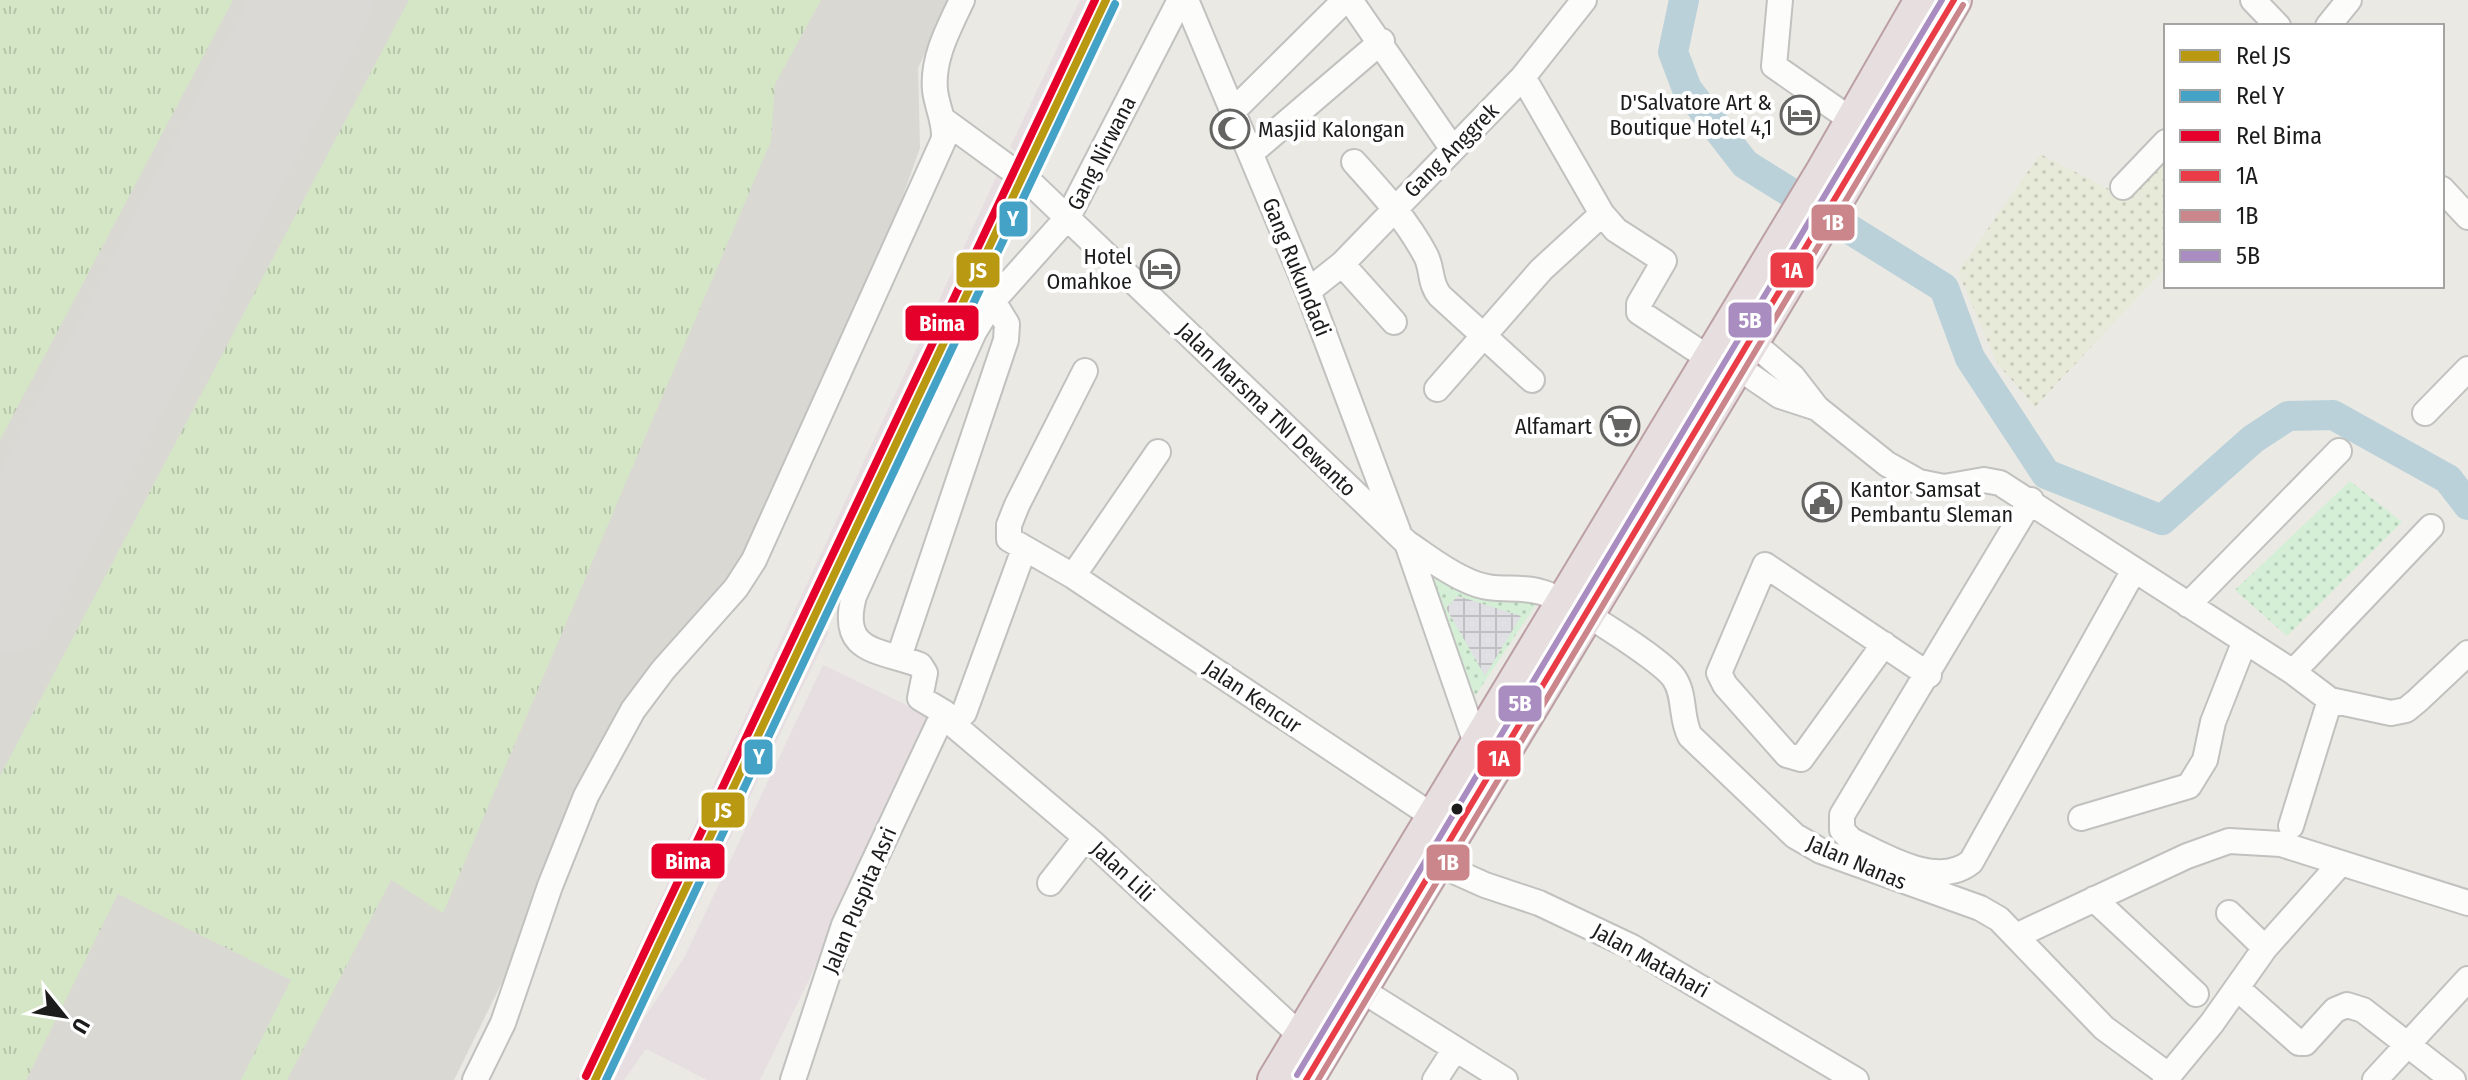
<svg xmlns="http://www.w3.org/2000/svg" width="2468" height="1080" font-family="'Fira Sans Condensed',sans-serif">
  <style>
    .industrial { fill: #e7dee2 }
    .airport { fill: #dad8d3 }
    .farmland { fill: url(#farmland-dots) }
    .grass { fill: url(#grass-tufts) }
    .park { fill: url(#park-dots) }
    .plaza { fill: url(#plaza-grid) }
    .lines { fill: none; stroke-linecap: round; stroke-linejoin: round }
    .river { stroke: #bad1da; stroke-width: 30 }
    .runway { stroke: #dad9d6; stroke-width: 116 }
    .minor-casing { stroke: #c1c1bf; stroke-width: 28 }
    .highway-casing { stroke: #bc9fa4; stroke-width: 38 }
    .minor { stroke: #fcfcfb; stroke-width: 24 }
    .highway { stroke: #e7dfdf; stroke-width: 34 }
    .bus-1-casing { stroke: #fff; stroke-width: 12 }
    .bus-2-casing { stroke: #fff; stroke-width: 12 }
    .bus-3-casing { stroke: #fff; stroke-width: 12 }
    .bus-1 { stroke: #e93c46; stroke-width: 6 }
    .bus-2 { stroke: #ca868a; stroke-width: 6 }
    .bus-3 { stroke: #aa8dc0; stroke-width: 6 }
    .rail-1-casing { stroke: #fff; stroke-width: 14 }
    .rail-2-casing { stroke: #fff; stroke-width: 14 }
    .rail-3-casing { stroke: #fff; stroke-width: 14 }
    .rail-1 { stroke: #b99912; stroke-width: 8 }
    .rail-2 { stroke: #43a2c5; stroke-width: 8 }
    .rail-3 { stroke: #e4002b; stroke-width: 8 }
    .bus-dot { fill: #1c1c1c; stroke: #fff; stroke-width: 3 }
    .labels { text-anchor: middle; stroke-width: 8; stroke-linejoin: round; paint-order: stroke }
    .poi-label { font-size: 22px; fill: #1c1c1c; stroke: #fff; text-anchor: end }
    .street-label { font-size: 22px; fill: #1c1c1c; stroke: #fff }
    .line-badge { stroke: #fff; stroke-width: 3 }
    .badge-label { font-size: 22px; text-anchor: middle; font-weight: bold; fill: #fff }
  </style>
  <defs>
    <pattern id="farmland-dots" width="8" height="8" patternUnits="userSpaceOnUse" patternTransform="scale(2)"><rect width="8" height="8" fill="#e7ead8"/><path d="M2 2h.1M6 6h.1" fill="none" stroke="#c6c8b9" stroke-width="1.8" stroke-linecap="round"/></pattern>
    <pattern id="grass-tufts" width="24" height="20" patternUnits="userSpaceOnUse" patternTransform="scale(2)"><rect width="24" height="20" fill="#d4e6c5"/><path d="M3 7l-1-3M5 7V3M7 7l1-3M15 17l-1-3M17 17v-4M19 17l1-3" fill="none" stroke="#b5c5a9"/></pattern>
    <pattern id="park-dots" width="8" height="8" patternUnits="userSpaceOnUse" patternTransform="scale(2)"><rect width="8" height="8" fill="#d4efd6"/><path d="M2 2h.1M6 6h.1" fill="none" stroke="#b5ccb7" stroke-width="1.8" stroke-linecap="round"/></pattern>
    <pattern id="plaza-grid" width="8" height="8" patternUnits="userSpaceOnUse" patternTransform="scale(2)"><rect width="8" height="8" fill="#e0dfe3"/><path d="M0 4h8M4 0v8" fill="none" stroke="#c0bfc2"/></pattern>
  </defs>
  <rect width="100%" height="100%" fill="#eae9e4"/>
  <path class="industrial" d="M1080,0h34l-79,169 -25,-22z
    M1000,169l25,19 -208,437 12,7 -188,391 43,-65 139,-293 113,54 -176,361h-53l-61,-31 -22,31h-48z"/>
  <path class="airport" d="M0,0h950l-32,68 2,80 -32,89 -151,332 -119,146 -85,204 -79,161h-454z"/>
  <path class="farmland" d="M2166,150v117l-131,140 -38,-44 -39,-91 82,-118 81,41z"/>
  <path class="grass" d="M0,0h233l-233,440z
    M409,0h412l-46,84 -4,57 -328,772 -52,-33 -104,200h-46l50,-100 -173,-86 -92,186h-26v-304z"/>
  <path class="park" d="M2350,481l52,41 -115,114 -52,-46z
    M1424,568l74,31 39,4 -62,93z"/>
  <path class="plaza" d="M1458,596l63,20 -36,60 -39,-68z"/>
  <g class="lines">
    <path class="river" d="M1684,0l-11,52 14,37 58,75 199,124 26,70 76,116 116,46 91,-81 35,-23 45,-1 115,64 20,26"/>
    <path class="runway" d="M0,596l314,-596"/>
    <g class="minor-casing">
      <path id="minor" d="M1186,0l122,291 90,240
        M1350,0l102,148
        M1780,0l-6,66 79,55
        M2253,0l25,26
        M2328,26l21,-26
        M1523,77l79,137 14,16 48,31 -25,43v8l71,47
        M1234,110l111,-110
        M945,121l89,65 373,357 70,203 7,4
        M1251,153l131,-112
        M1354,162c27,30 53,58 72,94 7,14 3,27 14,40l92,84
        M2123,187l43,-45
        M2442,189l26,28
        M1342,264l52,58
        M1308,291l34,-27 181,-187 61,-77
        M1751,341l42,36 24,31
        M1736,366l44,30 37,12 70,56 32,18 25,5 40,-7 16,3 293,189 37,28 61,13 15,-3 11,-9 51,-48
        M1085,371l-68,134 -8,20v14l64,37 361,241
        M1437,389l104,-119 61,-56
        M2425,413l43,-44
        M2031,500l-189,315v15l9,10c34,16 86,49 120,22l163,-292
        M1407,543c18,12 37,27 57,36 32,16 49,5 77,13 24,6 120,67 133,86 12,18 6,39 16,58l105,100 26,15 159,57 19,11 105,109 64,47
        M1073,576l85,-124
        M2188,605l151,-154
        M1884,644l-83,115 -14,-4 -62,-70 -6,-12 46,-108 164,110
        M899,657l107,-317 1,-16 -14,-23
        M2293,672l138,-145
        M964,713l60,-164
        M949,721l-4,-8 -25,-15 5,-25 -5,-8c-43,-16 -81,-12 -66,-69l120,-264 19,-31 75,-84 112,-217
        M2081,818l108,-32 16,-26 8,-38 31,-79
        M2291,826l39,-126
        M1436,863l49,22 54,18 93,44 224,133
        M1050,883l36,-46
        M2094,899l102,95
        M2229,913l36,35
        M2016,936l171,-80 42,-15 52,3 187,59
        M2237,988l62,55h6l30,-33 12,-5 16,5 90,70
        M1360,989l145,91
        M475,1080l28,-57 47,-137 36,-90 47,-86 30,-40 73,-82 18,-28 190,-421c1,-19 -7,-31 -9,-49 -3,-32 14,-62 27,-90
        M793,1080l51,-155 94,-200 11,-4 146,124 206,191
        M1435,1080l20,-31
        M2165,1080l47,-57 53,-75 75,-84
        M2375,1080l93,-101"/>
    </g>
    <g class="highway-casing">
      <path id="highway" d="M1275,1080l548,-908 99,-172
        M1306,1080c215,-361 437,-717 648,-1080"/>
    </g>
    <use href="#minor" class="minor"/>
    <use href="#highway" class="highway"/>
    <g class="bus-1-casing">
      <path id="bus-1" d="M1306,1080l648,-1080"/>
    </g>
    <g class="bus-2-casing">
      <path id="bus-2" d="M1318,1080l645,-1075"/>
    </g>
    <g class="bus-3-casing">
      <path id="bus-3" d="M1297,1075l645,-1075"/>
    </g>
    <use href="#bus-1" class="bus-1"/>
    <use href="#bus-2" class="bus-2"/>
    <use href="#bus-3" class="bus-3"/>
    <g class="rail-1-casing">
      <path id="rail-1" d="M595,1080l511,-1080"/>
    </g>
    <g class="rail-2-casing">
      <path id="rail-2" d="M606,1080l509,-1076"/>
    </g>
    <g class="rail-3-casing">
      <path id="rail-3" d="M586,1076l509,-1076"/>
    </g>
    <use href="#rail-1" class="rail-1"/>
    <use href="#rail-2" class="rail-2"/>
    <use href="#rail-3" class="rail-3"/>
  </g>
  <defs>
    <g id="hotel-ring" transform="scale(2)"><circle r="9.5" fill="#fff" stroke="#646462" stroke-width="1.5"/><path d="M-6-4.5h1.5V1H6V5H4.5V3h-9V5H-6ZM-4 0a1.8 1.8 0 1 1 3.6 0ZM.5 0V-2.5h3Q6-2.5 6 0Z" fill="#646462"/></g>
    <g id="mosque-ring" transform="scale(2)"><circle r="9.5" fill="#fff" stroke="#646462" stroke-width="1.5"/><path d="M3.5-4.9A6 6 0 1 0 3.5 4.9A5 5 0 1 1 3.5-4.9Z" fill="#646462"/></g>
    <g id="supermarket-ring" transform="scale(2)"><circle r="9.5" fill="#fff" stroke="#646462" stroke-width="1.5"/><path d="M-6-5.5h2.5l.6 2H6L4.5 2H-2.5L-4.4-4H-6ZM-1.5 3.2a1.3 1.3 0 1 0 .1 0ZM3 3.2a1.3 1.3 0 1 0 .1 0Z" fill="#646462"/></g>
    <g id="civic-ring" transform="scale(2)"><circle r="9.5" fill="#fff" stroke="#646462" stroke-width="1.5"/><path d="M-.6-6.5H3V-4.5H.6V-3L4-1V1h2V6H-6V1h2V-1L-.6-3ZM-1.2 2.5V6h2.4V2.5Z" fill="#646462"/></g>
  </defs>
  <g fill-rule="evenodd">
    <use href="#hotel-ring" x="1800" y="115"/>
    <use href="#mosque-ring" x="1230" y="129"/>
    <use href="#hotel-ring" x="1160" y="269"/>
    <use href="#supermarket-ring" x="1620" y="426"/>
    <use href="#civic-ring" x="1822" y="502"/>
  </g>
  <circle class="bus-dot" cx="1457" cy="809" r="7"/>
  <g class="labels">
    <g class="poi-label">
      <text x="1772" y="110">D'Salvatore Art &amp;<tspan x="1772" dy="25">Boutique Hotel 4,1</tspan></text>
      <text x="1258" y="137" text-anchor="start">Masjid Kalongan</text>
      <text x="1132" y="264">Hotel<tspan x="1132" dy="25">Omahkoe</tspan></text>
      <text x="1592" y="434">Alfamart</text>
      <text x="1850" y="497" text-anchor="start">Kantor Samsat<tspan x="1850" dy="25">Pembantu Sleman</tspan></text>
    </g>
    <g class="street-label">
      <text transform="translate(1451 150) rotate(-45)" y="8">Gang Anggrek</text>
      <text transform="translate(1101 153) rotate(-63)" y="8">Gang Nirwana</text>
      <text transform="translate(1297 267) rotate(68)" y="8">Gang Rukundadi</text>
      <text transform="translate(1267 409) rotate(44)" y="8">Jalan Marsma TNI Dewanto</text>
      <text transform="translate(1253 696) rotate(34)" y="8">Jalan Kencur</text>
      <text transform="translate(1857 862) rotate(23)" y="8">Jalan Nanas</text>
      <text transform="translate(1123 871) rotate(43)" y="8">Jalan Lili</text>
      <text transform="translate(859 900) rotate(-67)" y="8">Jalan Puspita Asri</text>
      <text transform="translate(1651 960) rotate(29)" y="8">Jalan Matahari</text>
    </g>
  </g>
  <g class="line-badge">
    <rect x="998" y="200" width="31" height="38" rx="8" fill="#43a2c5"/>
    <rect x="1810" y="203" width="46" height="39" rx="8" fill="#ca868a"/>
    <rect x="955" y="251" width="46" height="38" rx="8" fill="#b99912"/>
    <rect x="1769" y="251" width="46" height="38" rx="8" fill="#e93c46"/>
    <rect x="1727" y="301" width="46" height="38" rx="8" fill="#aa8dc0"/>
    <rect x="904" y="304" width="76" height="38" rx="8" fill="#e4002b"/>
    <rect x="1497" y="684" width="46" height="39" rx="8" fill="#aa8dc0"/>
    <rect x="743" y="738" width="31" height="38" rx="8" fill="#43a2c5"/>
    <rect x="1476" y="739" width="46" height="39" rx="8" fill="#e93c46"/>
    <rect x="700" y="791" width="46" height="38" rx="8" fill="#b99912"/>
    <rect x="650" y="842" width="76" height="38" rx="8" fill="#e4002b"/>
    <rect x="1425" y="843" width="46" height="39" rx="8" fill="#ca868a"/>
  </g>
  <g class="badge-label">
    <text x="1013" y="226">Y</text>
    <text x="1833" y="230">1B</text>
    <text x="978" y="278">JS</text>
    <text x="1792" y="278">1A</text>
    <text x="1750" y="328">5B</text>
    <text x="942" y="331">Bima</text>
    <text x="1520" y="711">5B</text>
    <text x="759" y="764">Y</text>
    <text x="1499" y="766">1A</text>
    <text x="723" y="818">JS</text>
    <text x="688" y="869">Bima</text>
    <text x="1448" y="870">1B</text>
  </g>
  <rect x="2164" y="24" width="280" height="264" fill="#ffffff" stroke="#a4a4a4" stroke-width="2"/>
  <rect x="2180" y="50" width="40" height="12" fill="#b99912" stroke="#a4a4a4" stroke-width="2"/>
  <text x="2236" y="64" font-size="24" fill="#1c1c1c">Rel JS</text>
  <rect x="2180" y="90" width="40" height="12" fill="#43a2c5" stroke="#a4a4a4" stroke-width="2"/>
  <text x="2236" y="104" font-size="24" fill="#1c1c1c">Rel Y</text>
  <rect x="2180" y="130" width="40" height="12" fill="#e4002b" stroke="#a4a4a4" stroke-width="2"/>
  <text x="2236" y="144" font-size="24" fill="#1c1c1c">Rel Bima</text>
  <rect x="2180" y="170" width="40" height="12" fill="#e93c46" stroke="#a4a4a4" stroke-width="2"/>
  <text x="2236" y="184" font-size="24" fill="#1c1c1c">1A</text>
  <rect x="2180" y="210" width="40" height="12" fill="#ca868a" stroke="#a4a4a4" stroke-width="2"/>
  <text x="2236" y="224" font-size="24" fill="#1c1c1c">1B</text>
  <rect x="2180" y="250" width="40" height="12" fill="#aa8dc0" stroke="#a4a4a4" stroke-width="2"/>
  <text x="2236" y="264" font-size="24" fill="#1c1c1c">5B</text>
  <g transform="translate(64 1016) rotate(120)" stroke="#ffffff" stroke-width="6" paint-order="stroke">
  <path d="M0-6L14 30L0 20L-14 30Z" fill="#1c1c1c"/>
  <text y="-12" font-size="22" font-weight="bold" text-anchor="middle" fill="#1c1c1c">U</text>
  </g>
</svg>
